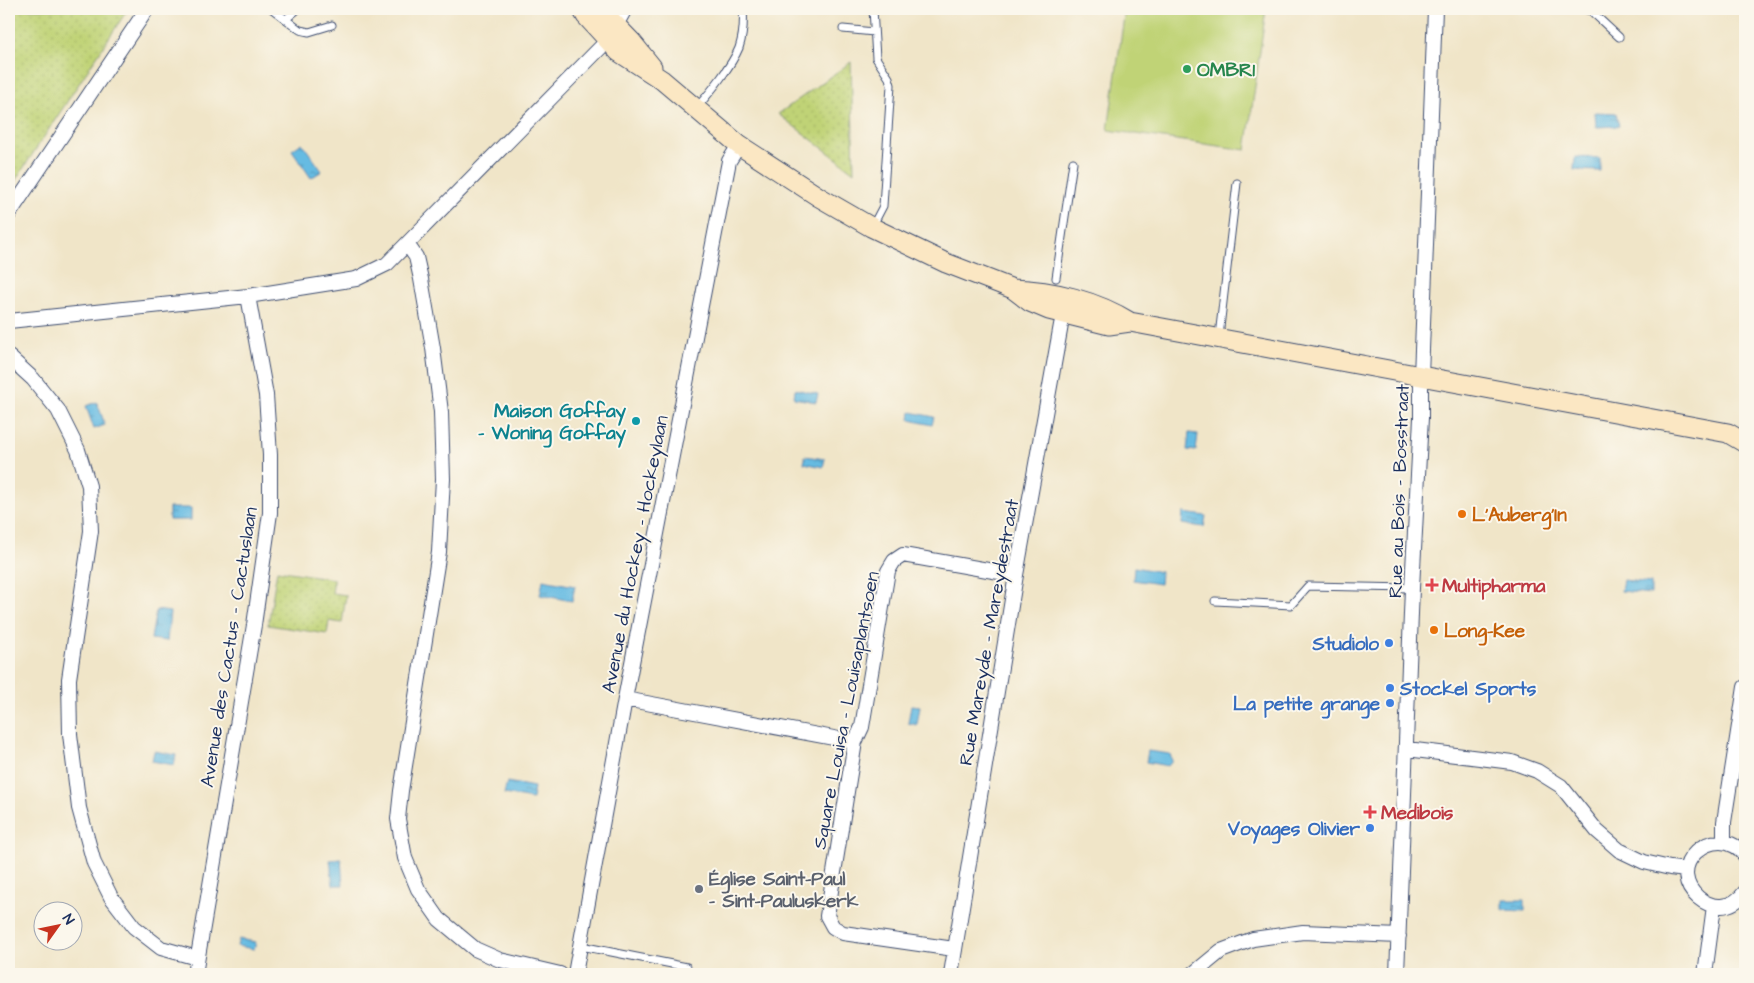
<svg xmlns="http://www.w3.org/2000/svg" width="1754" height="983" viewBox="0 0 1754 983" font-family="'Architects Daughter',sans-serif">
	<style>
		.green { fill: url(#green-dots); stroke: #6e816a }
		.pitch { fill: #c0d376; stroke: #6e816a }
		.water { fill: url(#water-ripples); stroke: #4075a0 }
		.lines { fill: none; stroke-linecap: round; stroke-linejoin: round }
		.lane-casing { stroke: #3b4a6e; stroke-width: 9 }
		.street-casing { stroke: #3b4a6e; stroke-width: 16 }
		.secondary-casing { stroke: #3b4a6e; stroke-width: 21 }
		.lane { stroke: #fff; stroke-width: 7 }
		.street { stroke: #fff; stroke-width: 14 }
		.secondary { stroke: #fbe7c3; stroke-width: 19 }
		.leisure-dot { fill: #2e9e5b; stroke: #fbf7ec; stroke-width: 2 }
		.culture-dot { fill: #0f9aa8; stroke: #fbf7ec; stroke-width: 2 }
		.food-dot { fill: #e8710a; stroke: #fbf7ec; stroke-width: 2 }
		.health-dot { fill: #e0444e; stroke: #fbf7ec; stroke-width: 2 }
		.shop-dot { fill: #3f7fe0; stroke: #fbf7ec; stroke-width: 2 }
		.worship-dot { fill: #6b7280; stroke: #fbf7ec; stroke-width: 2 }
		.labels { text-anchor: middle; stroke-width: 4; stroke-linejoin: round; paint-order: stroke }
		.leisure-label { font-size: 19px; font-weight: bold; fill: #27864d; stroke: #fbf7ec; text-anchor: start }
		.culture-label { font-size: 19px; font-weight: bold; fill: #0d838f; stroke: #fbf7ec; text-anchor: end }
		.street-label { font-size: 19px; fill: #1b2f5e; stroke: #fbf7ec }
		.food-label { font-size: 19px; font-weight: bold; fill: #c56008; stroke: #fbf7ec; text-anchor: start }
		.health-label { font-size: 19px; font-weight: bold; fill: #be3a42; stroke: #fbf7ec; text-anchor: start }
		.shop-label { font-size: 19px; font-weight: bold; fill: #366cbe; stroke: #fbf7ec; text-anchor: end }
		.worship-label { font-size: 19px; font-weight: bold; fill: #5b616d; stroke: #fbf7ec; text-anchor: start }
	</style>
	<defs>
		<pattern id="green-dots" width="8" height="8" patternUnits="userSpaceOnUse" patternTransform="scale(1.25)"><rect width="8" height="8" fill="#c0d376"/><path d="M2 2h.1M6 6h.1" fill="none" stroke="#a4b568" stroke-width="1.8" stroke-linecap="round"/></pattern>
		<pattern id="water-ripples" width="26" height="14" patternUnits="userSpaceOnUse" patternTransform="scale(1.25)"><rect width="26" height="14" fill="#66bbe2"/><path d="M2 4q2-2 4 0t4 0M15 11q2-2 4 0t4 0" fill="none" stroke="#5398ba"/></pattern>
	</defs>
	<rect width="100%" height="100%" fill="#fbf7ec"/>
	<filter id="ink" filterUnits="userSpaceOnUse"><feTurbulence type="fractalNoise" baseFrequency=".02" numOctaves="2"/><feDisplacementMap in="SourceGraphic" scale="10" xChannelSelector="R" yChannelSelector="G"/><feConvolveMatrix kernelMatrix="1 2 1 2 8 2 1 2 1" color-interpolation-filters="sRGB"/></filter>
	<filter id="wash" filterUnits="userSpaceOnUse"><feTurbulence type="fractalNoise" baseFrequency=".0096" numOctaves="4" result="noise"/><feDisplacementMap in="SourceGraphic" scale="20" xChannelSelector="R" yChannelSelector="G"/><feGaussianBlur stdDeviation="1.12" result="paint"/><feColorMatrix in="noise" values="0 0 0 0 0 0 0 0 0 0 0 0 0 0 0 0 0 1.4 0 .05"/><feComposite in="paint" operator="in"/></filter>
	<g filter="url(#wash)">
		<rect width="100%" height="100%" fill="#f0e5c8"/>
		<path class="green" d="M9,9H128L9,190Z
			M851,62L854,172L778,114Z
			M277,570L334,579L332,593L346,595L342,623L329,621L327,634L268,625Z"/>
		<path class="pitch" d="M1125,9H1266L1246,150L1108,130Z"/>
		<path class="water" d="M1595,112L1616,113L1619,126L1596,127Z
			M302,143L322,171L311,178L292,150Z
			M1575,157L1600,158V171L1574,170Z
			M795,389L818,394L816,402L794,398Z
			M97,402L105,425L94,429L86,406Z
			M911,412L934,417L932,425L910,420Z
			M1189,433L1198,434L1196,451L1187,450Z
			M805,456L825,459L823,467L804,463Z
			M169,508H191V520H169Z
			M1183,513L1206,516L1204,527L1182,524Z
			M1134,567L1161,572L1160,584L1133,580Z
			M543,580L575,586L572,601L540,595Z
			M1623,580L1651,583V594L1621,591Z
			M156,610L170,612L167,641L151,639Z
			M911,705L920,706L917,725L908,723Z
			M154,751L176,755L174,765L152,761Z
			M1148,751L1170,754L1172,761L1168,766L1146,762Z
			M507,782L534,787L532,799L504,794Z
			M341,859L343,885H333L330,860Z
			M1503,900H1525V911L1503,910Z
			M239,939L256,942L254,949L237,946Z"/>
	</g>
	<g filter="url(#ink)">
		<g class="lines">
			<g class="lane-casing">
				<path id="lane" d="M272,9L300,30L309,32L332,25
					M1583,9L1591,11L1619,37
					M286,19L298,9
					M843,29L874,32
					M697,107C710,93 732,65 739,48C743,36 744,21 743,9
					M9,193L20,196
					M872,227L883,206L891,85L889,78L876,58L873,9
					M1056,278L1073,162
					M1219,336L1237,183
					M1215,601L1291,605L1308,586L1412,588
					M581,946L687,967"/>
			</g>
			<g class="street-casing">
				<path id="street" d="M9,214L147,9
					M407,244L416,257L421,279L433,348L441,412L443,479L439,552L401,791L398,819L405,858L418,889L439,919L475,949L500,960L560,974
					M9,321L248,296L356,279L387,264L608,40L625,9
					M9,357L33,379L58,410L78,450L89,486L91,531L69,679L70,734L79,808L94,863L111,897L134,927L161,948L197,958
					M625,699L855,742
					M1407,749L1512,762L1537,771L1561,786L1597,831L1619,850L1644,862L1670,868L1686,870
					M1724,842V822L1745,687
					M1745,856C1741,848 1730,842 1720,842C1710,842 1703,845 1696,852C1664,882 1717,930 1745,892
					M954,949L843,933L833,927L827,916L855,742L862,727L888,571L894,561L903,555L1016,575
					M195,974L254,625L270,513V455L266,395L248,296
					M575,974L625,699L729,161L739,145
					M951,974L1016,575L1061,325L1066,305
					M1193,974L1221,951L1253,939L1303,932L1399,936
					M1397,974L1412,588L1421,418V376L1435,9
					M1705,974L1714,906"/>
			</g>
			<g class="secondary-casing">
				<path id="secondary" d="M582,9L586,16L619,52L662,80L739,145L819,197L871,227L946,263L1013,289L1030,302L1049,310L1109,325L1130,322L1728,433L1745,443
					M600,9L631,41L652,67
					M1013,289C1053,290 1096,301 1130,322"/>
			</g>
			<use href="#lane" class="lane"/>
			<use href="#street" class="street"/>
			<use href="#secondary" class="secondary"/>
		</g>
	</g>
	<circle class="leisure-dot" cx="1187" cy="69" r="5"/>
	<circle class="culture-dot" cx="636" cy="421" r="5"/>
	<g class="food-dot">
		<circle cx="1462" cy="514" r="5"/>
		<circle cx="1434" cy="630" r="5"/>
	</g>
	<g class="health-dot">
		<path d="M1429.5 577.5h5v5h5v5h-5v5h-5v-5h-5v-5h5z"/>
		<path d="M1367.5 804.5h5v5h5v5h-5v5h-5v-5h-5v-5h5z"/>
	</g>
	<g class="shop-dot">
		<circle cx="1389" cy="643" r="5"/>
		<circle cx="1390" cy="688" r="5"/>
		<circle cx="1390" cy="703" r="5"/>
		<circle cx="1370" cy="828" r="5"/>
	</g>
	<circle class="worship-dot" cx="699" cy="889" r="5"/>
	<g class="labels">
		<g class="leisure-label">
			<text x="1197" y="76">OMBR1</text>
		</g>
		<g class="culture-label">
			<text x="626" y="417">Maison Goffay<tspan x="626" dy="22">- Woning Goffay</tspan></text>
		</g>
		<g class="street-label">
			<text transform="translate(1398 491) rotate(-88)" y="7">Rue au Bois - Bosstraat</text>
			<text transform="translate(634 554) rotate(-79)" y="7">Avenue du Hockey - Hockeylaan</text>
			<text transform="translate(988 632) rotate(-80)" y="7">Rue Mareyde - Mareydestraat</text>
			<text transform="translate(228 647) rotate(-81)" y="7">Avenue des Cactus - Cactuslaan</text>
			<text transform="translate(845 710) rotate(-79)" y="7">Square Louisa - Louisaplantsoen</text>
		</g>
		<g class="food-label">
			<text x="1472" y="521">L'Auberg'In</text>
			<text x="1444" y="637">Long-Kee</text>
		</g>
		<g class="health-label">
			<text x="1442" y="592">Multipharma</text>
			<text x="1381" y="819">Medibois</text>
		</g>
		<g class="shop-label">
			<text x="1379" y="650">Studiolo</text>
			<text x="1400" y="695" text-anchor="start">Stockel Sports</text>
			<text x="1380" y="710">La petite grange</text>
			<text x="1360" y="835">Voyages Olivier</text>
		</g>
		<g class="worship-label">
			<text x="709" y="885">Église Saint-Paul<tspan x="709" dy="22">- Sint-Pauluskerk</tspan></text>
		</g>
	</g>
	<rect width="1754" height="983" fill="none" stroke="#fbf7ec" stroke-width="30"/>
	<g transform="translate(58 926) rotate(57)"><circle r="24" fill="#fbf7ec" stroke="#a1a7b3"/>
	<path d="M0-4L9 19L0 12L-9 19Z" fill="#c8321e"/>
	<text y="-8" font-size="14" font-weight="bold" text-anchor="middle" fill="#1b2f5e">N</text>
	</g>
</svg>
